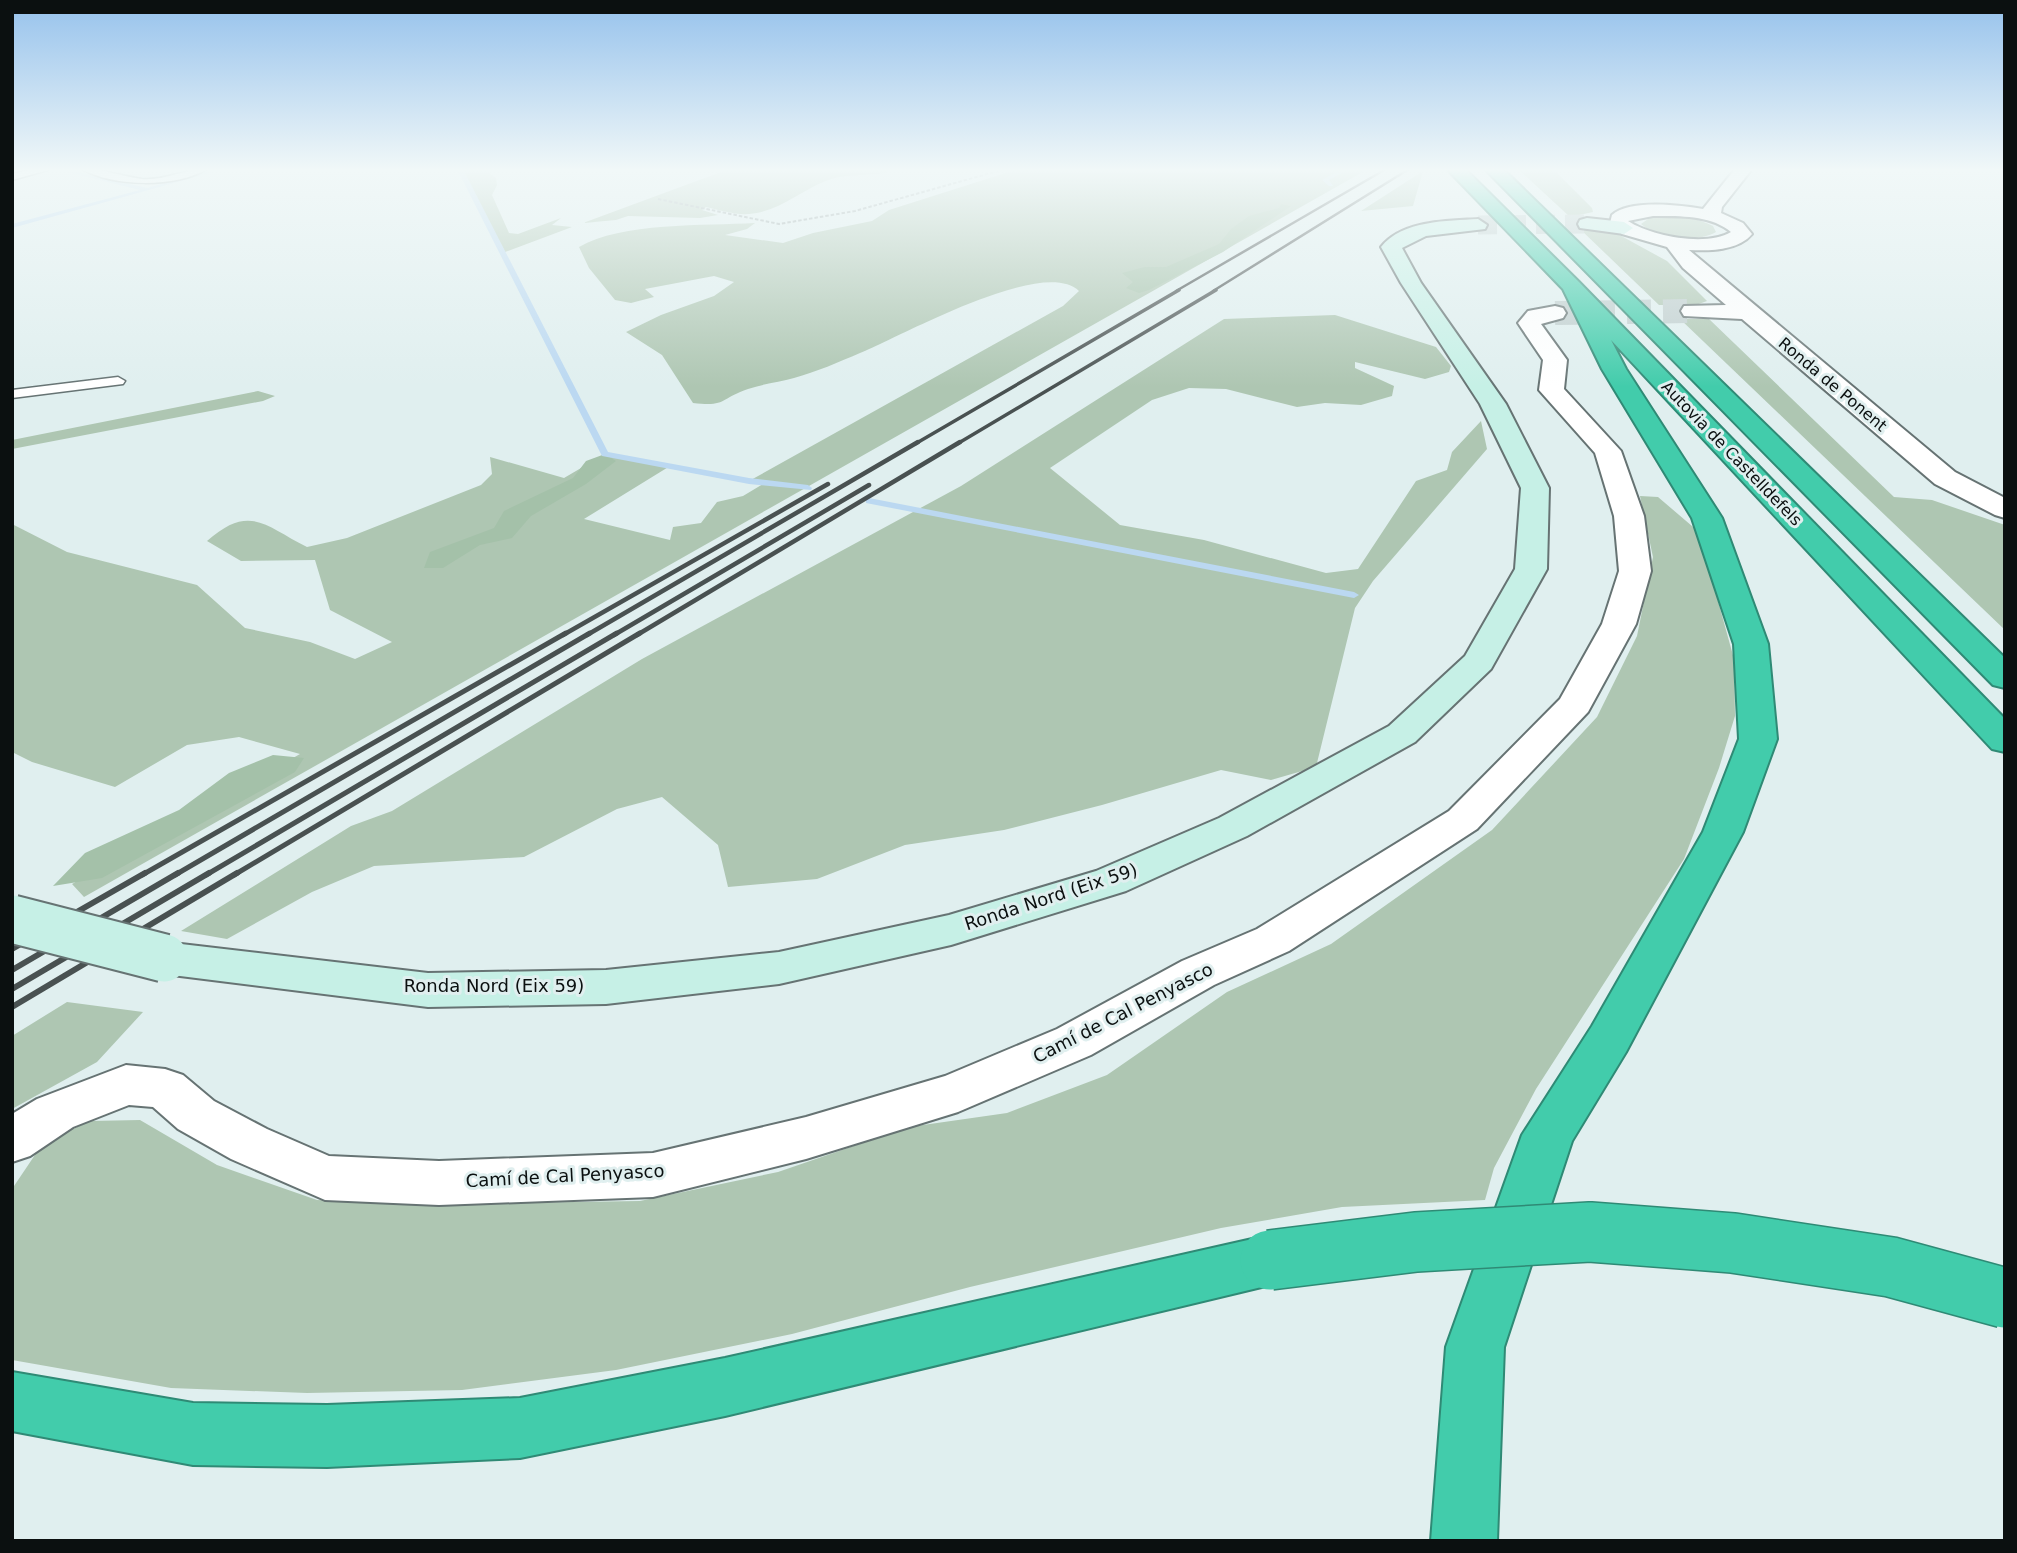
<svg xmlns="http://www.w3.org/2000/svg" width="2017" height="1553" viewBox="0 0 2017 1553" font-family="'DejaVu Sans',sans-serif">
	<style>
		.green { fill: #aec6b2 }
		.forest { fill: #a4c1a9 }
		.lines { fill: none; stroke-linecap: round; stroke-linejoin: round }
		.stream { fill: #bbd8f1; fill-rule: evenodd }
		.minor-tunnel { stroke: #c0cece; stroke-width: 24; stroke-dasharray: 24 12; stroke-linecap: butt }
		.secondary-tunnel { stroke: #c0cece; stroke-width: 19; stroke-dasharray: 19 10; stroke-linecap: butt }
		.service-casing { stroke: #667373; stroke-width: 3 }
		.minor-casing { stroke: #667373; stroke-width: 4 }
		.secondary-casing { stroke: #667373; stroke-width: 4 }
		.motorway-casing { stroke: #2f8a75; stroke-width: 4 }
		.path { stroke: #929e9e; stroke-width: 2; stroke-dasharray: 3.5 2; stroke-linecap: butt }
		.service { fill: #fff; fill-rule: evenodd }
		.minor { fill: #fff; fill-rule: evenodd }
		.secondary { fill: #c6f0e6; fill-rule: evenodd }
		.motorway { fill: #42ccab; fill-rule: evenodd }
		.rail-far4 { stroke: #495151; stroke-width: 2.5 }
		.rail-far3 { stroke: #495151; stroke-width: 3.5 }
		.rail-far2 { stroke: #495151; stroke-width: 4.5 }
		.rail-far1 { stroke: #495151; stroke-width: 5 }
		.rail { stroke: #495151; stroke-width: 6 }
		.secondary-bridge-casing { stroke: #667373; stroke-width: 51; stroke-linecap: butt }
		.motorway-bridge-casing { stroke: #2f8a75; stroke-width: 62; stroke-linecap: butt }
		.secondary-bridge { stroke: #c6f0e6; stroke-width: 47 }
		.motorway-bridge { stroke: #42ccab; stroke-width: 59 }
		.labels { text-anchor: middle; stroke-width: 6; stroke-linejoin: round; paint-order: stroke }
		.far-street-label { font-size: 16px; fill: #0b1010; stroke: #e0efef }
		.street-label { font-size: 18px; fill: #0b1010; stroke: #e0efef }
	</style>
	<rect width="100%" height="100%" fill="#e0efef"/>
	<path class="green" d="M460,169H484L496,178L497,185L492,195L509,233L518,234L561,218L552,225L572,227L505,252Z
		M729,169H898C876,178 851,172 828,180C801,190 779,212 749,214C735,215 719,210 706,207L702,210L718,215L700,218L628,216L616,220L583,223Z
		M1018,169H1368L84,897L72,884L300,754L239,737L187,745L115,787L32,762L12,752V524L67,552L197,585L245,628L310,642L355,659L392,642L330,610L315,560L241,561L207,541C250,503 265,526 307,547L347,538L481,485L492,474L490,457L564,478L605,454L670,466L584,519L670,540L673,527L701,523L717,502L743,496L763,484L749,481L1063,306L1079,291C1043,256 900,337 860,353C839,362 816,372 794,378C779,382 763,384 748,389C719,399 727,407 693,403L662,355L626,332L661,315L714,296L734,282L714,276L645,289L654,297L631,303L615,300L589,268L579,247C621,222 705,226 755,223L747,229L725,235L783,243L813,233L872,221L889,210Z
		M1518,169H1553L1592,208L1593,212L1570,217Z
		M1423,171L1413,206L1361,211Z
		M1651,217C1672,215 1694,216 1713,226L1716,232C1698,243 1657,239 1641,224Z
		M1580,229L1614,232L1667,261L1707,301L1696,305H1659Z
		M1335,315L1436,347L1451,366L1449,372L1425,379L1355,362V368L1394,386L1392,396L1361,405L1325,403L1297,407L1226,389L1189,388L1152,400L1050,468L1120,525L1204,540L1326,573L1358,569L1416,481L1447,470L1452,452L1481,421L1487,449L1373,581L1355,608L1316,767L1271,780L1221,770L1102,805L1004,830L905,845L817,879L728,887L718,845L662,797L617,809L524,857L374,866L312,892L227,939L181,931L351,826L392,811L642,659L961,486L1224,319Z
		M1680,319H1709L1894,497L1932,500L2005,525V630Z
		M258,391L275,396L263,401L12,449V440Z
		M1640,496L1658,497L1699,532L1734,659L1735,716L1719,768L1684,859L1536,1089L1494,1168L1485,1200L1342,1207L1221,1228L970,1287L792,1334L616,1370L462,1390L307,1393L171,1388L12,1360V1189L43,1143L90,1121L140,1120L217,1165L317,1200L433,1204L640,1201L778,1172L909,1127L1007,1113L1107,1075L1227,992L1331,944L1492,830L1597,717L1637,636L1653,557Z
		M67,1002L143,1012L97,1062L12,1109V1036Z"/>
	<path class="forest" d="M1281,204L1291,206L1223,252L1149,290L1139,293L1126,288L1133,282L1122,273L1145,267H1166L1219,244L1231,229L1249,216L1279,208Z
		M605,454L616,461L586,484L531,516L512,538L480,545L443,568H424L430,552L494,528L504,511L573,478L586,461Z
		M273,755L304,758L295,772L102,878L53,886L85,853L179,810L229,773Z"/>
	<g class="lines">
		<path class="stream" d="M55,169H65L147,188L215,169H224L12,228V224L140,190Z
			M457,169H463L608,452L749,478L808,485L812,488L811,490L749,484L602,456Z
			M1342,169H1349L1329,180L1333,186H1329L1322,180Z
			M869,498L1354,592L1359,595L1354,598L866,503V499Z"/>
		<path class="minor-tunnel" d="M1555,313L1692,311"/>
		<path class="secondary-tunnel" d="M1478,225L1587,224"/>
		<g class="service-casing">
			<path id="service" d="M33,169L48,170L12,180V174Z
				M82,169C103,169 121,176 142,179C163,181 185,169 207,169C176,188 113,187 82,169Z
				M118,377L125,381L123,384L12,398V390Z"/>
		</g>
		<g class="minor-casing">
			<path id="minor" d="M1735,169H1752L1722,207L1721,213L1743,223L1752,234C1738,251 1709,251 1689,250L1955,472L2005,498V518L1995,515L1935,484L1742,319L1684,316L1681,311L1684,306L1726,305L1683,268L1667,247L1622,234L1610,223L1612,215C1629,199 1681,205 1703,209ZM1653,216C1679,216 1711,215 1731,232C1706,247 1651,236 1628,221Z
				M1555,306L1563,308L1566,313L1563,318L1541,324L1567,360L1564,389L1621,451L1644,516L1651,571L1636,624L1588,712L1477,829L1289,951L1214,985L1091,1055L958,1112L806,1159L653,1197L439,1205L325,1200L231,1159L178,1129L153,1107L129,1105L73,1127L30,1156L12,1162V1114L37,1099L126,1065L165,1069L183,1075L214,1101L267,1129L329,1156L439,1161L653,1153L806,1117L945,1076L1057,1029L1182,961L1257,929L1449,811L1560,699L1602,624L1619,571L1614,516L1595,453L1539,390L1543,360L1518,323L1528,311Z"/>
		</g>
		<g class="secondary-casing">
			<path id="secondary" d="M1587,218L1624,222L1633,228L1624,234L1580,228L1578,224L1580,220Z
				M1478,219L1487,225L1485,229L1426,236L1402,248L1421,283L1506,404L1549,488L1547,569L1491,669L1415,742L1247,836L1126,891L951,945L779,984L606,1004L428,1007L164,974L148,969L142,958L148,947L164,942L428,973L606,970L779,952L949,915L1096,871L1219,818L1389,726L1465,656L1515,569L1521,488L1480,404L1401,283L1381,247C1402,220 1448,221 1478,219Z"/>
		</g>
		<g class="motorway-casing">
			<path id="motorway" d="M1447,169H1465L1579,282L2005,719V752L1992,749L1611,340L1626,369L1722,518L1768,644L1777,739L1743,832L1626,1052L1572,1141L1504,1347L1497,1541H1431L1446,1347L1522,1135L1592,1026L1703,832L1739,739L1734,644L1692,518L1602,369L1563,289Z
				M1485,169H1503L2005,658V688L1993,685Z
				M1270,1235L1290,1242L1298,1260L1290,1278L1270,1285L725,1416L520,1458L327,1467L193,1465L12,1431V1372L193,1403L327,1405L520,1398L725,1358Z"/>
		</g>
		<path class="path" d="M658,199L779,224L855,211L1005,169"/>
		<use href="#service" class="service"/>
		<use href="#minor" class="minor"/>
		<use href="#secondary" class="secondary"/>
		<use href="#motorway" class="motorway"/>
		<path class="rail-far4" d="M1176,291L1386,169
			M1213,291L1409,169"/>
		<path class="rail-far3" d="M915,444L1179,290
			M957,444L1216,290"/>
		<path class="rail-far2" d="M563,635L828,484
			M587,635L918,442
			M614,635L869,485
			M637,635L960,442"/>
		<path class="rail-far1" d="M142,875L566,633
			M175,875L590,633
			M206,875L617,633
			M234,875L640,633"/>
		<path class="rail" d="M12,949L145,873
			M12,970L178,873
			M12,989L209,873
			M12,1007L237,873"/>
		<g class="secondary-bridge-casing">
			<path id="secondary-bridge" d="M12,919L164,958"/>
		</g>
		<g class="motorway-bridge-casing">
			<path id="motorway-bridge" d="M1270,1260L1416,1242L1590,1232L1733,1243L1891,1267L2005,1298"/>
		</g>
		<use href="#secondary-bridge" class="secondary-bridge"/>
		<use href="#motorway-bridge" class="motorway-bridge"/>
	</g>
	<linearGradient id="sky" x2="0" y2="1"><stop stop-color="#96c2ec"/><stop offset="0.44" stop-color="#f1f8f8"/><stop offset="1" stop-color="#f1f8f8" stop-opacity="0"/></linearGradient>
	<rect width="2017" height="387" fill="url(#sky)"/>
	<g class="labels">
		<g class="far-street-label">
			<text transform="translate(1833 384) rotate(40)" y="6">Ronda de Ponent</text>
			<text transform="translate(1732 453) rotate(46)" y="6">Autovia de Castelldefels</text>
		</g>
		<g class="street-label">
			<text transform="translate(1051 897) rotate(-18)" y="6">Ronda Nord (Eix 59)</text>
			<text x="494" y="992">Ronda Nord (Eix 59)</text>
			<text transform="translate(1123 1013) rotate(-27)" y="6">Camí de Cal Penyasco</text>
			<text transform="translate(565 1176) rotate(-3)" y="6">Camí de Cal Penyasco</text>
		</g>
	</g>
	<rect width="2017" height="1553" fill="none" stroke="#0b1010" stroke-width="28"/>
</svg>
